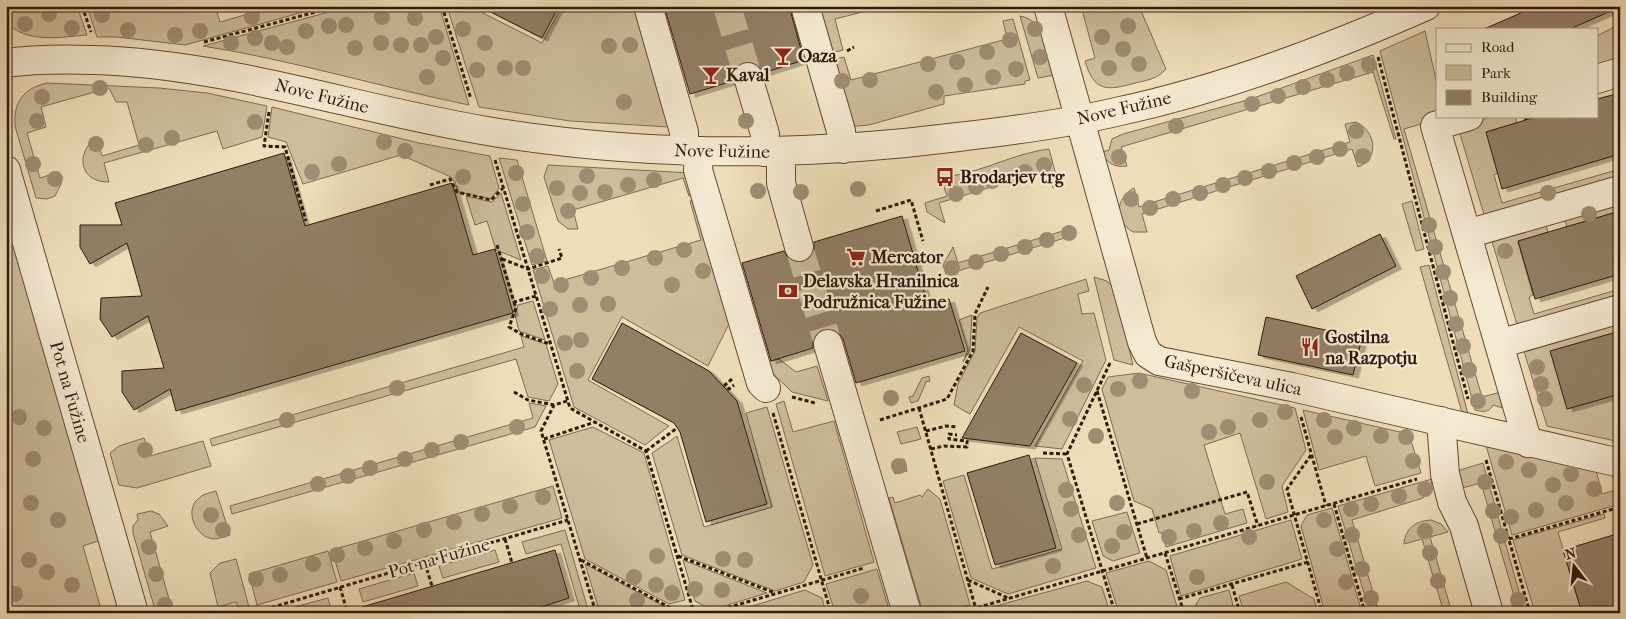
<svg xmlns="http://www.w3.org/2000/svg" width="1626" height="619" viewBox="0 0 1626 619" font-family="'IM FELL French Canon',serif">
	<style>
		.green { fill: #cebc9b; stroke: #806a54 }
		.building { fill: #937e66; stroke: #31180e; filter: url(#shadow) }
		.lines { fill: none; stroke-linecap: round; stroke-linejoin: round }
		.minor-tunnel { stroke: #c8b696; stroke-width: 28; stroke-dasharray: 28 14; stroke-linecap: butt }
		.minor-casing { stroke: #604938; stroke-width: 30 }
		.path { stroke: #31180e; stroke-width: 3; stroke-dasharray: 4 2.5; stroke-linecap: butt }
		.minor { stroke: #f4e9d1; stroke-width: 28 }
		.tree { fill: #a08c72 }
		.labels { text-anchor: middle; stroke-width: 4.5; stroke-linejoin: round; paint-order: stroke }
		.poi-label { font-size: 18px; font-weight: bold; fill: #31180e; stroke: #f4e9d1; text-anchor: start }
		.street-label { font-size: 18px; fill: #31180e; stroke: #f4e9d1 }
	</style>
	<defs>
		<filter id="shadow"><feDropShadow dx="5.5" dy="3" stdDeviation="0" flood-color="#0004"/></filter>
	</defs>
	<rect width="100%" height="100%" fill="#eeddb8"/>
	<filter id="stains"><feTurbulence type="fractalNoise" baseFrequency=".004" numOctaves="4"/><feColorMatrix values="0 0 0 0 .2 0 0 0 0 .09 0 0 0 0 .02 0 0 0 .5 -.17"/></filter>
	<radialGradient id="worn" r=".72"><stop offset=".6" stop-color="#630" stop-opacity="0"/><stop offset="1" stop-color="#630" stop-opacity=".3"/></radialGradient>
	<path class="green" d="M6,6H77L87,35C61,37 26,44 6,22Z
		M87,6H215L220,22L276,6H325L185,45L117,37H97Z
		M351,6H436L440,9L469,105C380,87 292,60 203,46Z
		M481,6L479,11L542,43L562,6H642L669,127L570,121L479,107L447,7Z
		M811,6H886L835,19L843,50L825,55Z
		M1081,6H1139L1166,69C1157,79 1148,80 1135,83C1107,91 1094,92 1085,61L1095,58Z
		M1020,16C1046,20 1048,54 1054,75L1038,78Z
		M1013,19L1030,80L1025,81V84L944,96V104L869,125L846,127L827,61L844,57L851,80L1007,39L1003,21Z
		M1620,24V64L1597,71V36Z
		M1425,31L1437,84V116H1448L1404,129L1482,397L1501,392L1502,408L1493,405C1489,413 1483,412 1475,410L1380,51Z
		M1373,55L1396,139H1394L1373,72L1121,147L1127,166C1115,168 1106,163 1102,152L1109,150L1112,139L1123,134L1251,99Z
		M47,83L159,88L207,93L267,106L262,137L223,149L217,131L104,163L109,182C80,183 74,153 97,137L102,156L139,145L127,102H116L109,88L41,107L46,127L27,133L40,178L59,172L61,184L55,196L47,199L36,198L15,126C13,102 24,88 47,83Z
		M272,107L419,143L490,156L499,188L491,199L458,192L455,182L451,177L401,155L303,184L286,142L268,137Z
		M1494,116H1515L1517,123L1486,132L1498,173L1494,175L1502,203L1620,169V179L1485,218L1458,127Z
		M1356,122C1376,131 1380,159 1358,167L1352,149L1142,214L1147,232H1133C1114,221 1115,198 1134,188L1139,207L1157,201L1350,142L1345,124Z
		M1049,149L1059,186L1053,188L1047,170L939,203L945,223L927,212L925,203L947,196L942,182L951,180V176C985,171 1015,153 1049,149Z
		M499,158L517,160L547,261L532,265Z
		M548,165L691,173L698,194L689,196L683,178L573,210L578,229H568L558,221L544,177Z
		M501,193L521,260L496,250L487,221L475,225L466,196L492,202Z
		M700,199L734,314L708,366L622,317L588,380L669,426L645,445L574,407L533,270L548,266L554,283L701,240L690,201Z
		M1412,201L1424,249L1416,251L1402,204Z
		M1613,202L1616,212L1567,227L1564,217Z
		M6,219L101,540L83,546L102,613H6Z
		M1545,222L1548,232L1518,242L1533,295L1529,297L1534,314L1620,289V298L1518,328L1491,238Z
		M1066,230L1068,237L948,274H946L943,265L953,247L958,263Z
		M1429,265L1469,418L1463,416L1420,267Z
		M1094,277L1107,281L1115,290L1133,365L1114,360Z
		M1086,279L1089,291L1078,294L1082,314L1094,313L1106,360L1062,449L1035,446L1083,361L1019,327L970,414L954,405L958,384L975,351L977,318L980,313Z
		M533,301L545,340L519,331L515,315L518,305Z
		M972,315L970,350L963,362L968,350L959,320Z
		M1620,321V442L1547,426L1523,348Z
		M521,336L546,344L558,384L549,401L528,397L516,359L212,446L210,439L524,347Z
		M779,359L796,372L817,366L828,401L792,392L762,363Z
		M1139,373L1295,408L1306,450L1282,486L1288,512L1266,519L1240,433L1204,445L1225,514L1243,509L1247,523L1166,547L1162,533H1159L1152,509L1134,501L1102,389L1108,377Z
		M929,376L930,381L926,382L918,401L911,403L909,397L913,396L922,378Z
		M784,401L793,432L834,421L874,562L825,576L776,404Z
		M529,403L546,406L535,427L232,514L230,506L533,418Z
		M767,407L813,565L804,582L775,591L682,555L652,453L677,436L704,527L772,507L746,413Z
		M1303,410L1409,434L1421,473L1375,486L1366,456L1319,470Z
		M593,427L644,453L685,600L669,604L585,559L549,440Z
		M917,427L921,439L901,444L897,432Z
		M144,438L150,456L203,441L211,466L137,488L119,485L110,453L119,446Z
		M1485,442L1595,466L1602,494L1620,489V504L1512,535Z
		M1035,458L1062,459L1096,568L1008,594L971,578L943,481L964,475L992,569L1062,549Z
		M904,459L907,471L895,474L892,462Z
		M1483,463L1525,613H1519L1481,483L1462,488L1457,471Z
		M1432,479L1430,490L1423,498L1352,520L1379,613H1370L1338,506Z
		M553,486L562,518L341,581L332,550Z
		M928,489L940,499L970,605L944,613H923L889,498L893,497L895,503L920,495L922,497Z
		M216,491L230,535C225,536 219,539 214,539C196,538 184,511 198,499C202,494 210,493 216,491Z
		M1332,508L1362,613H1325L1301,526L1307,515Z
		M151,511L159,514L168,526L150,532L173,613H156L133,533V526L138,520L137,514Z
		M1127,512L1140,553L1113,561L1103,556L1092,521Z
		M1604,514L1605,518L1558,532L1582,613H1535L1513,540Z
		M1291,520L1302,559L1181,596L1170,556Z
		M1431,520L1441,524L1448,532L1430,537L1452,613H1444L1422,539L1404,544C1405,528 1416,521 1431,520Z
		M565,530L589,613H581L561,544L526,554L522,542Z
		M495,550L499,562L443,578L439,566Z
		M328,551L337,582L257,605L249,574Z
		M236,559L249,607L239,610L236,602L218,607L210,573L220,563Z
		M683,560L767,593L711,610L695,601Z
		M1149,561L1166,570L1179,613H1119L1106,573Z
		M585,564L669,609L670,613H600Z
		M877,569L890,613H835L826,584Z
		M414,573L418,586L363,602L359,589Z
		M1087,581L1102,587L1110,613H982L981,610Z
		M1286,582L1314,599L1318,613H1244L1239,596Z
		M805,590L822,598L826,613H729Z
		M1229,590L1235,613H1191L1200,598Z
		M328,598L331,610L321,613H284L283,610Z"/>
	<path class="building" d="M479,6H559L542,38Z
		M664,6H789L804,60L763,73L758,65L751,62H744L736,67L733,74V81L690,94Z
		M1537,6H1620V7L1570,29H1484Z
		M1620,93V154L1502,189L1486,132L1539,116H1597V99Z
		M284,153L305,226L452,183L473,255L495,249L513,313L176,411L170,389L134,410L122,392V371L164,368L148,316L112,337L100,319L101,298L142,296L127,243L90,264L80,247V225H122L115,203Z
		M1620,211V274L1535,299L1518,241Z
		M902,216L928,305L949,299L965,351L856,383L843,339L838,332L832,329H824L816,334L813,341V348L771,361L742,263L784,251L788,258L795,262H804L810,258L814,251V242Z
		M1380,234L1396,266L1312,309L1296,276Z
		M1266,317L1362,338L1353,375L1258,355Z
		M622,323L709,371L737,401L767,504L706,522L680,432L674,423L592,379Z
		M1620,331V394L1567,409L1550,351Z
		M1021,333L1077,363L1030,446L962,438Z
		M1029,455L1056,548L995,565L967,473Z
		M1620,533V605L1592,613H1582L1563,550Z
		M555,550L569,598L535,609L537,613H363L362,607Z"/>
	<g class="lines">
		<path class="minor-tunnel" d="M727,6L748,77
			M799,247L828,344"/>
		<g class="minor-casing">
			<path id="minor" d="M648,6L684,132V151
				M805,6L841,131L843,149
				M1048,6L1142,342L1148,354L1159,361L1292,387L1620,463
				M6,63C35,59 64,59 93,60C228,64 355,109 487,131C643,157 801,157 958,137C1011,131 1064,124 1116,112C1223,89 1326,50 1426,6
				M748,77L765,134L764,152
				M1597,79L1620,72
				M1469,116L1435,126L1528,443
				M781,151V183L799,247
				M699,152L698,170L761,383L766,388
				M6,170L134,613
				M1467,234L1620,190
				M828,344L907,613
				M1499,344L1620,309
				M1441,421L1445,474L1452,502L1464,526L1489,613"/>
		</g>
		<path class="path" d="M82,6L91,32
			M442,6L471,99
			M204,42L338,6
			M847,51L854,47
			M1378,57L1468,399
			M269,112L264,146L285,147L306,221
			M1525,116L1526,120
			M495,160L570,408L646,451L694,613
			M430,185L450,179L457,192L491,200L503,188
			M876,211L911,200L923,241
			M497,245L514,302L536,296
			M502,259L528,269L562,258L559,249
			M514,302L516,308L509,327L521,334L550,344
			M1110,363L1067,454L1115,613
			M732,379L725,385L729,389L734,385
			M1097,391L1147,558
			M514,392L528,400L554,405
			M792,397L815,403
			M567,401L554,405L541,431L596,613
			M919,408L977,613
			M773,413L831,613
			M1301,417L1326,506
			M880,420L947,399L973,351L975,314L988,287
			M926,431L946,426L957,427
			M544,439L595,422
			M931,449L944,446L967,447V441L949,439V434L957,435
			M646,451L677,428
			M1043,453L1067,454
			M1311,455L1287,489L1322,613
			M1486,460L1530,613
			M1334,504L1365,613
			M1137,524L1247,492L1258,526
			M505,539L512,563
			M1509,539L1620,507
			M1165,553L1184,613
			M678,556L775,593
			M581,560L680,613
			M425,563L432,586
			M968,580L1008,598
			M1232,585L1240,613
			M340,587L347,611
			M1179,599L1308,562
			M253,613L568,520
			M709,613L864,568
			M959,613L1417,479"/>
		<use href="#minor" class="minor"/>
	</g>
	<g class="tree">
		<circle cx="49" cy="14" r="8"/>
		<circle cx="102" cy="15" r="8"/>
		<circle cx="252" cy="17" r="8"/>
		<circle cx="382" cy="17" r="8"/>
		<circle cx="415" cy="18" r="8"/>
		<circle cx="25" cy="24" r="8"/>
		<circle cx="346" cy="25" r="8"/>
		<circle cx="329" cy="26" r="8"/>
		<circle cx="1128" cy="26" r="8"/>
		<circle cx="72" cy="28" r="8"/>
		<circle cx="463" cy="29" r="8"/>
		<circle cx="1035" cy="29" r="8"/>
		<circle cx="128" cy="30" r="8"/>
		<circle cx="200" cy="31" r="8"/>
		<circle cx="306" cy="31" r="8"/>
		<circle cx="175" cy="35" r="8"/>
		<circle cx="436" cy="37" r="8"/>
		<circle cx="1102" cy="37" r="8"/>
		<circle cx="255" cy="38" r="8"/>
		<circle cx="1010" cy="40" r="8"/>
		<circle cx="231" cy="43" r="8"/>
		<circle cx="272" cy="43" r="8"/>
		<circle cx="381" cy="43" r="8"/>
		<circle cx="485" cy="43" r="8"/>
		<circle cx="401" cy="45" r="8"/>
		<circle cx="421" cy="45" r="8"/>
		<circle cx="630" cy="45" r="8"/>
		<circle cx="609" cy="46" r="8"/>
		<circle cx="287" cy="47" r="8"/>
		<circle cx="355" cy="48" r="8"/>
		<circle cx="1123" cy="49" r="8"/>
		<circle cx="987" cy="52" r="8"/>
		<circle cx="1040" cy="57" r="8"/>
		<circle cx="443" cy="58" r="8"/>
		<circle cx="957" cy="62" r="8"/>
		<circle cx="928" cy="64" r="8"/>
		<circle cx="1139" cy="64" r="8"/>
		<circle cx="1369" cy="65" r="8"/>
		<circle cx="505" cy="68" r="8"/>
		<circle cx="523" cy="68" r="8"/>
		<circle cx="1109" cy="68" r="8"/>
		<circle cx="1016" cy="69" r="8"/>
		<circle cx="477" cy="70" r="8"/>
		<circle cx="1347" cy="73" r="8"/>
		<circle cx="427" cy="77" r="8"/>
		<circle cx="993" cy="77" r="8"/>
		<circle cx="870" cy="80" r="8"/>
		<circle cx="1327" cy="80" r="8"/>
		<circle cx="842" cy="81" r="8"/>
		<circle cx="965" cy="85" r="8"/>
		<circle cx="1303" cy="87" r="8"/>
		<circle cx="100" cy="88" r="8"/>
		<circle cx="936" cy="92" r="8"/>
		<circle cx="1278" cy="96" r="8"/>
		<circle cx="42" cy="97" r="8"/>
		<circle cx="624" cy="102" r="8"/>
		<circle cx="1252" cy="104" r="8"/>
		<circle cx="37" cy="121" r="8"/>
		<circle cx="746" cy="121" r="8"/>
		<circle cx="255" cy="122" r="8"/>
		<circle cx="1176" cy="126" r="8"/>
		<circle cx="1356" cy="131" r="8"/>
		<circle cx="172" cy="138" r="8"/>
		<circle cx="384" cy="142" r="8"/>
		<circle cx="96" cy="144" r="8"/>
		<circle cx="146" cy="145" r="8"/>
		<circle cx="1340" cy="149" r="8"/>
		<circle cx="405" cy="151" r="8"/>
		<circle cx="1363" cy="156" r="8"/>
		<circle cx="1119" cy="157" r="8"/>
		<circle cx="1317" cy="157" r="8"/>
		<circle cx="1294" cy="163" r="8"/>
		<circle cx="33" cy="164" r="8"/>
		<circle cx="339" cy="164" r="8"/>
		<circle cx="1044" cy="165" r="8"/>
		<circle cx="1269" cy="171" r="8"/>
		<circle cx="312" cy="172" r="8"/>
		<circle cx="1025" cy="172" r="8"/>
		<circle cx="516" cy="173" r="8"/>
		<circle cx="587" cy="176" r="8"/>
		<circle cx="463" cy="177" r="8"/>
		<circle cx="1245" cy="178" r="8"/>
		<circle cx="55" cy="179" r="8"/>
		<circle cx="654" cy="180" r="8"/>
		<circle cx="992" cy="181" r="8"/>
		<circle cx="628" cy="185" r="8"/>
		<circle cx="1223" cy="185" r="8"/>
		<circle cx="976" cy="187" r="8"/>
		<circle cx="557" cy="188" r="8"/>
		<circle cx="858" cy="189" r="8"/>
		<circle cx="758" cy="191" r="8"/>
		<circle cx="605" cy="192" r="8"/>
		<circle cx="801" cy="192" r="8"/>
		<circle cx="580" cy="193" r="8"/>
		<circle cx="1200" cy="193" r="8"/>
		<circle cx="1548" cy="193" r="8"/>
		<circle cx="956" cy="194" r="8"/>
		<circle cx="1131" cy="199" r="8"/>
		<circle cx="1173" cy="199" r="8"/>
		<circle cx="523" cy="204" r="8"/>
		<circle cx="1150" cy="208" r="8"/>
		<circle cx="568" cy="211" r="8"/>
		<circle cx="1589" cy="214" r="8"/>
		<circle cx="1429" cy="225" r="8"/>
		<circle cx="527" cy="232" r="8"/>
		<circle cx="1069" cy="233" r="8"/>
		<circle cx="1047" cy="240" r="8"/>
		<circle cx="1025" cy="247" r="8"/>
		<circle cx="1435" cy="247" r="8"/>
		<circle cx="684" cy="250" r="8"/>
		<circle cx="1505" cy="251" r="8"/>
		<circle cx="1001" cy="254" r="8"/>
		<circle cx="537" cy="256" r="8"/>
		<circle cx="655" cy="258" r="8"/>
		<circle cx="976" cy="262" r="8"/>
		<circle cx="622" cy="268" r="8"/>
		<circle cx="952" cy="268" r="8"/>
		<circle cx="703" cy="271" r="8"/>
		<circle cx="1443" cy="272" r="8"/>
		<circle cx="542" cy="276" r="8"/>
		<circle cx="591" cy="278" r="8"/>
		<circle cx="561" cy="285" r="8"/>
		<circle cx="672" cy="285" r="8"/>
		<circle cx="1450" cy="298" r="8"/>
		<circle cx="608" cy="304" r="8"/>
		<circle cx="580" cy="305" r="8"/>
		<circle cx="550" cy="309" r="8"/>
		<circle cx="1456" cy="324" r="8"/>
		<circle cx="581" cy="340" r="8"/>
		<circle cx="565" cy="343" r="8"/>
		<circle cx="1463" cy="346" r="8"/>
		<circle cx="1537" cy="367" r="8"/>
		<circle cx="1469" cy="370" r="8"/>
		<circle cx="577" cy="371" r="8"/>
		<circle cx="1140" cy="381" r="8"/>
		<circle cx="1541" cy="384" r="8"/>
		<circle cx="1084" cy="385" r="8"/>
		<circle cx="397" cy="388" r="8"/>
		<circle cx="1118" cy="389" r="8"/>
		<circle cx="1192" cy="391" r="8"/>
		<circle cx="891" cy="398" r="8"/>
		<circle cx="1545" cy="399" r="8"/>
		<circle cx="1478" cy="401" r="8"/>
		<circle cx="1285" cy="412" r="8"/>
		<circle cx="19" cy="417" r="8"/>
		<circle cx="1070" cy="419" r="8"/>
		<circle cx="287" cy="420" r="8"/>
		<circle cx="1260" cy="420" r="8"/>
		<circle cx="1324" cy="420" r="8"/>
		<circle cx="517" cy="427" r="8"/>
		<circle cx="1228" cy="427" r="8"/>
		<circle cx="44" cy="428" r="8"/>
		<circle cx="1354" cy="428" r="8"/>
		<circle cx="1209" cy="432" r="8"/>
		<circle cx="1096" cy="436" r="8"/>
		<circle cx="1381" cy="436" r="8"/>
		<circle cx="1335" cy="437" r="8"/>
		<circle cx="1406" cy="437" r="8"/>
		<circle cx="461" cy="442" r="8"/>
		<circle cx="145" cy="450" r="8"/>
		<circle cx="432" cy="450" r="8"/>
		<circle cx="33" cy="459" r="8"/>
		<circle cx="405" cy="459" r="8"/>
		<circle cx="1413" cy="461" r="8"/>
		<circle cx="1506" cy="462" r="8"/>
		<circle cx="899" cy="466" r="8"/>
		<circle cx="370" cy="468" r="8"/>
		<circle cx="1529" cy="470" r="8"/>
		<circle cx="1571" cy="474" r="8"/>
		<circle cx="348" cy="476" r="8"/>
		<circle cx="1267" cy="482" r="8"/>
		<circle cx="1485" cy="482" r="8"/>
		<circle cx="318" cy="484" r="8"/>
		<circle cx="1553" cy="485" r="8"/>
		<circle cx="1425" cy="489" r="8"/>
		<circle cx="1594" cy="489" r="8"/>
		<circle cx="1066" cy="490" r="8"/>
		<circle cx="1399" cy="496" r="8"/>
		<circle cx="543" cy="497" r="8"/>
		<circle cx="31" cy="503" r="8"/>
		<circle cx="1117" cy="503" r="8"/>
		<circle cx="1566" cy="503" r="8"/>
		<circle cx="1371" cy="504" r="8"/>
		<circle cx="510" cy="506" r="8"/>
		<circle cx="1071" cy="509" r="8"/>
		<circle cx="1351" cy="509" r="8"/>
		<circle cx="1536" cy="510" r="8"/>
		<circle cx="1493" cy="511" r="8"/>
		<circle cx="482" cy="514" r="8"/>
		<circle cx="211" cy="515" r="8"/>
		<circle cx="1511" cy="517" r="8"/>
		<circle cx="58" cy="520" r="8"/>
		<circle cx="1324" cy="520" r="8"/>
		<circle cx="454" cy="522" r="8"/>
		<circle cx="1221" cy="523" r="8"/>
		<circle cx="223" cy="530" r="8"/>
		<circle cx="424" cy="530" r="8"/>
		<circle cx="1194" cy="531" r="8"/>
		<circle cx="1425" cy="531" r="8"/>
		<circle cx="1124" cy="532" r="8"/>
		<circle cx="1079" cy="535" r="8"/>
		<circle cx="1352" cy="535" r="8"/>
		<circle cx="1501" cy="536" r="8"/>
		<circle cx="1169" cy="537" r="8"/>
		<circle cx="1249" cy="537" r="8"/>
		<circle cx="394" cy="541" r="8"/>
		<circle cx="1112" cy="546" r="8"/>
		<circle cx="149" cy="547" r="8"/>
		<circle cx="365" cy="548" r="8"/>
		<circle cx="1337" cy="549" r="8"/>
		<circle cx="1430" cy="553" r="8"/>
		<circle cx="337" cy="555" r="8"/>
		<circle cx="657" cy="556" r="8"/>
		<circle cx="723" cy="559" r="8"/>
		<circle cx="29" cy="560" r="8"/>
		<circle cx="745" cy="560" r="8"/>
		<circle cx="313" cy="564" r="8"/>
		<circle cx="1053" cy="566" r="8"/>
		<circle cx="1362" cy="569" r="8"/>
		<circle cx="47" cy="572" r="8"/>
		<circle cx="156" cy="574" r="8"/>
		<circle cx="280" cy="575" r="8"/>
		<circle cx="634" cy="577" r="8"/>
		<circle cx="1197" cy="577" r="8"/>
		<circle cx="256" cy="579" r="8"/>
		<circle cx="1438" cy="581" r="8"/>
		<circle cx="1346" cy="582" r="8"/>
		<circle cx="72" cy="585" r="8"/>
		<circle cx="656" cy="585" r="8"/>
		<circle cx="695" cy="589" r="8"/>
		<circle cx="722" cy="590" r="8"/>
		<circle cx="672" cy="593" r="8"/>
		<circle cx="15" cy="594" r="8"/>
		<circle cx="861" cy="596" r="8"/>
		<circle cx="1371" cy="598" r="8"/>
		<circle cx="637" cy="600" r="8"/>
		<circle cx="1518" cy="600" r="8"/>
		<circle cx="165" cy="605" r="8"/>
	</g>
	<defs>
		<g id="bar-bare" transform="scale(1.5)"><path d="M-6-5H6L.8 .8V4.5H3.5V6h-7V4.5H-.8V.8Z" fill="#8f2418" stroke="#f4e9d1" stroke-width="2.5" paint-order="stroke"/></g>
		<g id="bus-bare" transform="scale(1.5)"><path d="M-5-6H5V4H4V6H2V4H-2V6H-4V4H-5ZM-3.5-4V0h7V-4ZM-3.5 1.2v1.5H-2V1.2ZM2 1.2v1.5H3.5V1.2Z" fill="#8f2418" stroke="#f4e9d1" stroke-width="2.5" paint-order="stroke"/></g>
		<g id="supermarket-bare" transform="scale(1.5)"><path d="M-6-5.5h2.5l.6 2H6L4.5 2H-2.5L-4.4-4H-6ZM-1.5 3.2a1.3 1.3 0 1 0 .1 0ZM3 3.2a1.3 1.3 0 1 0 .1 0Z" fill="#8f2418" stroke="#f4e9d1" stroke-width="2.5" paint-order="stroke"/></g>
		<g id="bank-bare" transform="scale(1.5)"><path d="M-6-4H6V4H-6ZM0-2.3a2.3 2.3 0 1 0 0 4.6a2.3 2.3 0 1 0 0-4.6Z" fill="#8f2418" stroke="#f4e9d1" stroke-width="2.5" paint-order="stroke"/></g>
		<g id="restaurant-bare" transform="scale(1.5)"><path d="M-5-6h1v4h1v-4h1v4h1v-4h1v5L-1.5 .5V6h-2V.5L-5-1ZM5-6V6H3V1.5H1.5Q1.5-4 5-6Z" fill="#8f2418" stroke="#f4e9d1" stroke-width="2.5" paint-order="stroke"/></g>
	</defs>
	<g fill-rule="evenodd">
		<use href="#bar-bare" x="783" y="56"/>
		<use href="#bar-bare" x="711" y="75"/>
		<use href="#bus-bare" x="945" y="177"/>
		<use href="#supermarket-bare" x="856" y="257"/>
		<use href="#bank-bare" x="788" y="291"/>
		<use href="#restaurant-bare" x="1310" y="347"/>
	</g>
	<g class="labels">
		<g class="poi-label">
			<text x="798" y="62">Oaza</text>
			<text x="726" y="81">Kaval</text>
			<text x="960" y="183">Brodarjev trg</text>
			<text x="871" y="263">Mercator</text>
			<text x="803" y="287">Delavska Hranilnica<tspan x="803" dy="21">Podružnica Fužine</tspan></text>
			<text x="1325" y="343">Gostilna<tspan x="1325" dy="21">na Razpotju</tspan></text>
		</g>
		<g class="street-label">
			<text transform="translate(322 96) rotate(14)" y="6">Nove Fužine</text>
			<text transform="translate(1124 108) rotate(-13)" y="6">Nove Fužine</text>
			<text transform="translate(722 151) rotate(1)" y="6">Nove Fužine</text>
			<text transform="translate(1233 375) rotate(12)" y="6">Gašperšičeva ulica</text>
			<text transform="translate(70 392) rotate(74)" y="6">Pot na Fužine</text>
			<text transform="translate(439 558) rotate(-16)" y="6">Pot na Fužine</text>
		</g>
	</g>
	<rect width="1626" height="619" fill="none" stroke="#eeddb8" stroke-width="25"/>
	<rect x="8" y="8" width="1611" height="604" fill="none" stroke="#31180e" stroke-width="2.5"/>
	<rect x="12" y="12" width="1601" height="594" fill="none" stroke="#31180e"/>
	<rect x="1436" y="28" width="162" height="90" fill="#f4e9d1" stroke="#a69583"/>
	<rect x="1446" y="44" width="25" height="8" fill="#f4e9d1" stroke="#a69583"/>
	<text x="1481" y="52" font-size="15" fill="#31180e">Road</text>
	<rect x="1446" y="65" width="25" height="15" fill="#cebc9b" stroke="#a69583"/>
	<text x="1481" y="78" font-size="15" fill="#31180e">Park</text>
	<rect x="1446" y="90" width="25" height="15" fill="#937e66" stroke="#a69583"/>
	<text x="1481" y="102" font-size="15" fill="#31180e">Building</text>
	<g transform="translate(1574 566) rotate(344)" stroke="#f4e9d1" stroke-width="4" paint-order="stroke">
	<path d="M0-4L9 19L0 12L-9 19Z" fill="#31180e"/>
	<text y="-8" font-size="14" font-weight="bold" text-anchor="middle" fill="#31180e">N</text>
	</g>
	<rect width="100%" height="100%" filter="url(#stains)"/>
	<rect width="100%" height="100%" fill="url(#worn)"/>
</svg>
